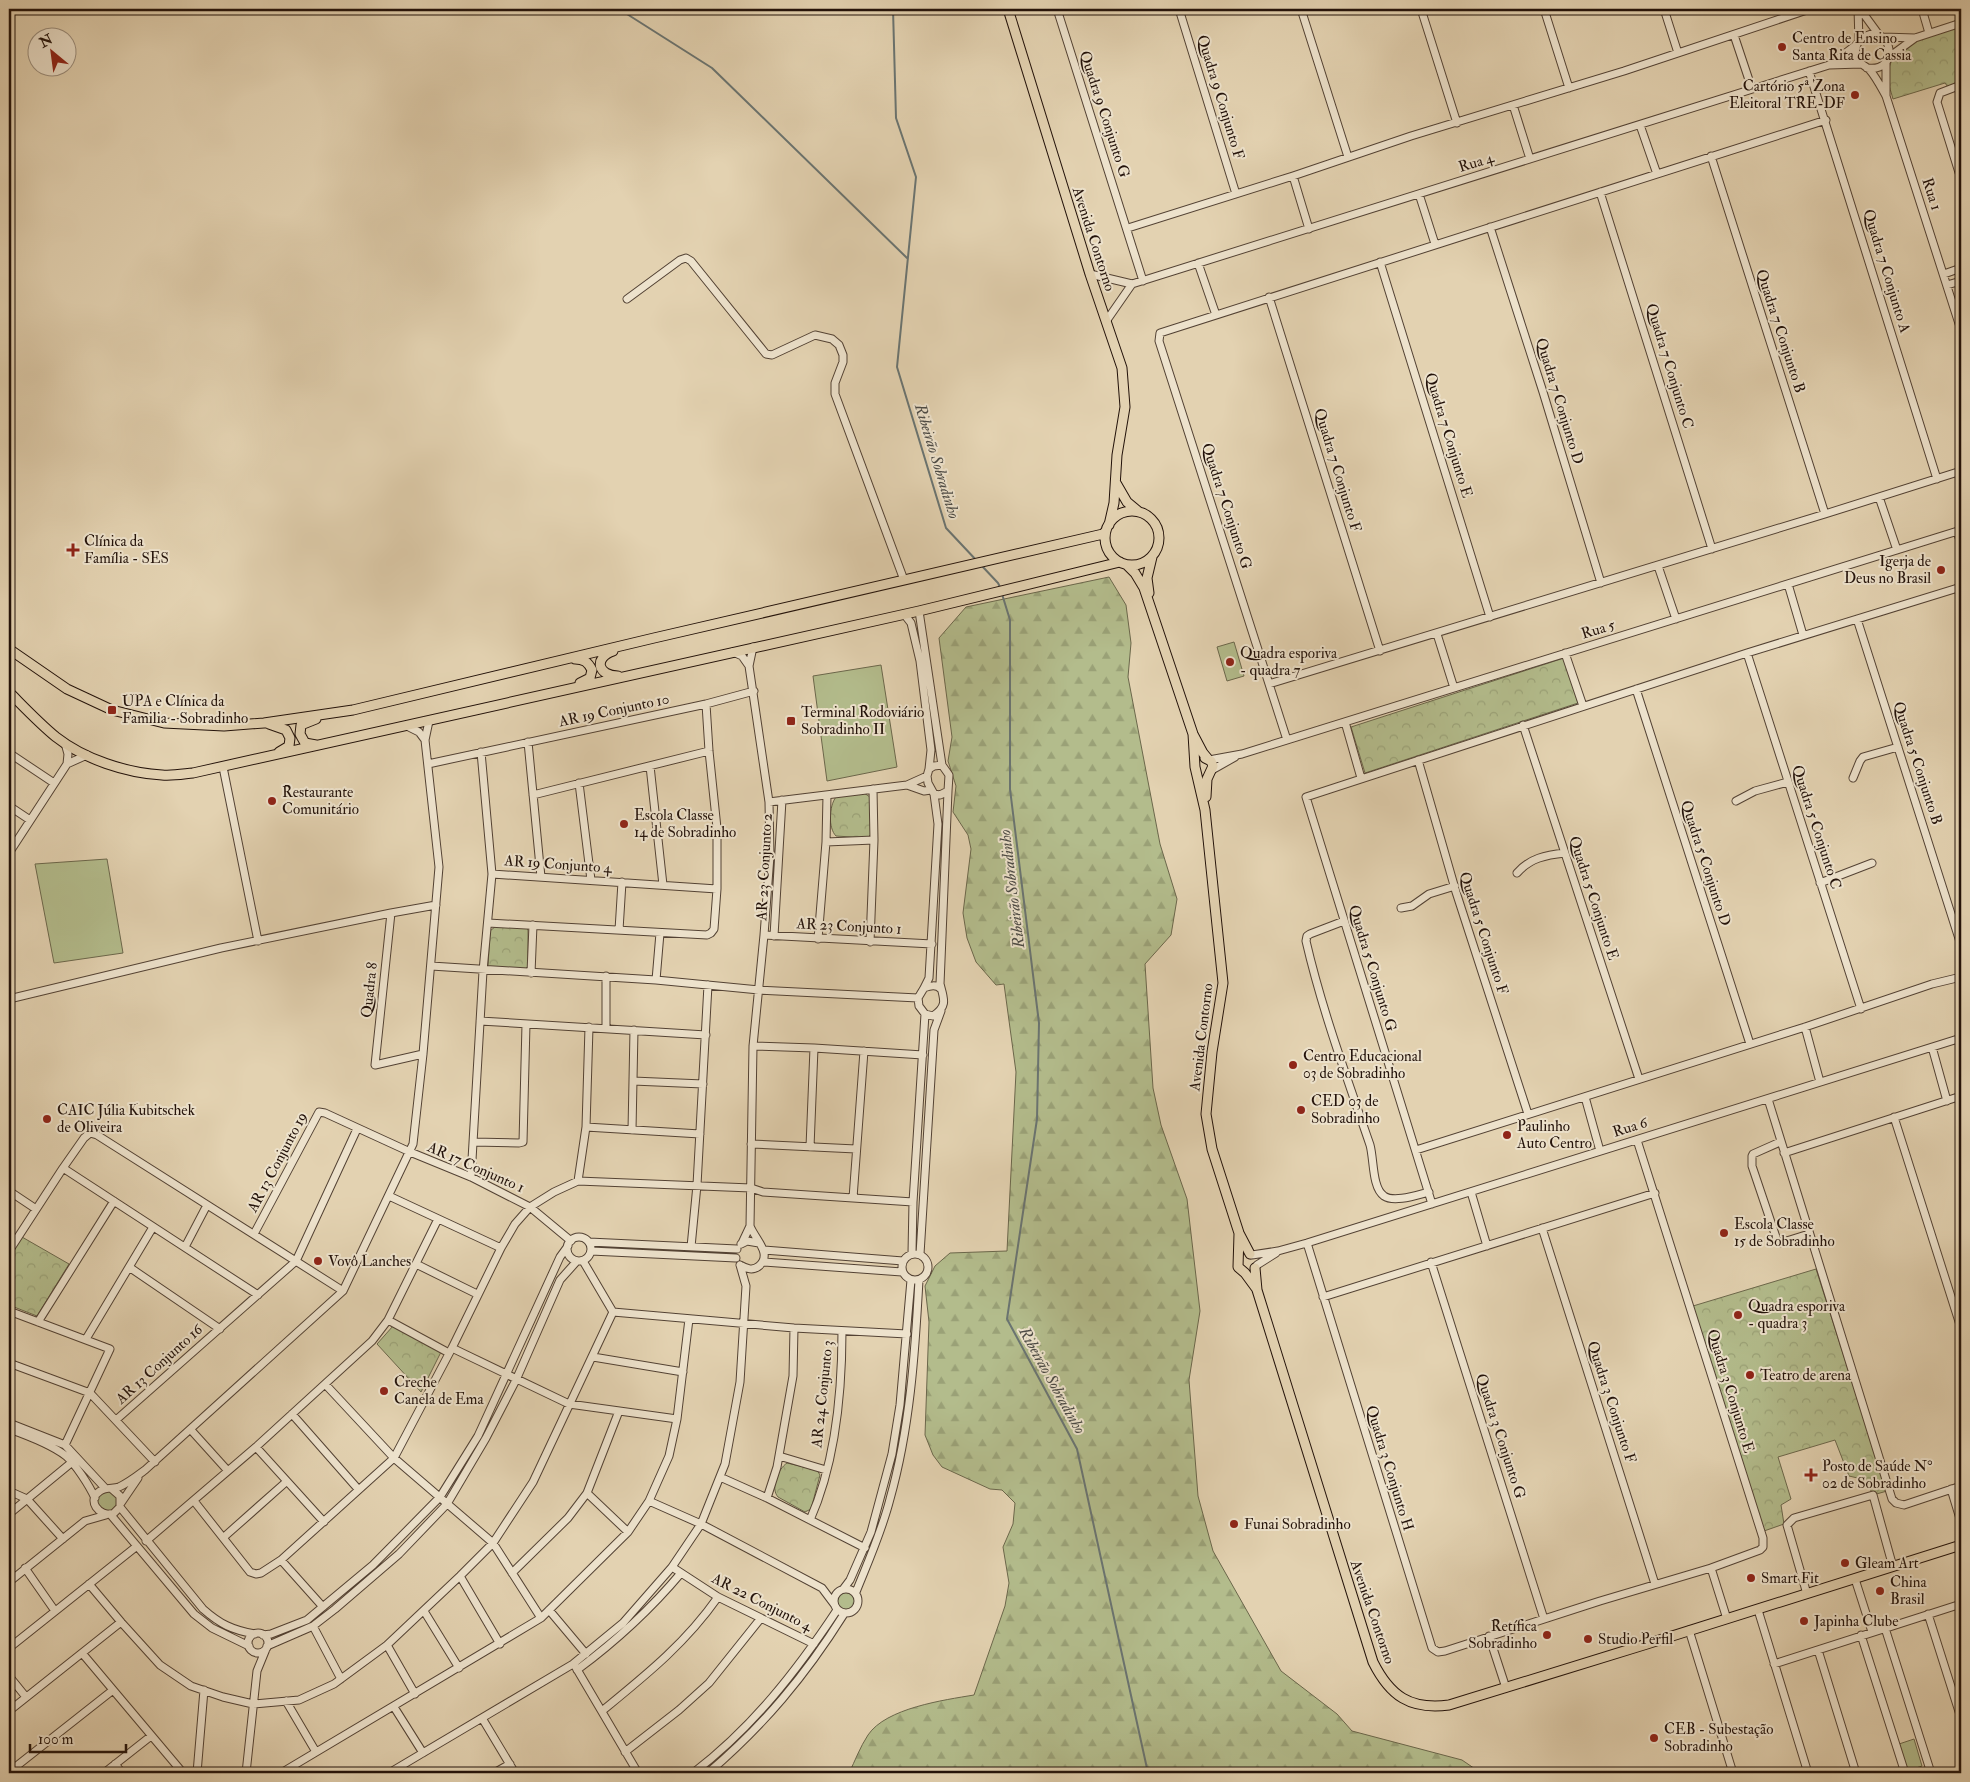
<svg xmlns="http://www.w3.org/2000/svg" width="1970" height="1782" viewBox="0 0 1970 1782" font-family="'IM FELL Double Pica',serif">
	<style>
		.grass { fill: #b3bc8c; stroke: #6b674b }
		.forest { fill: url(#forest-firs); stroke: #6b674b }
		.park { fill: url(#park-crowns); stroke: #6b674b }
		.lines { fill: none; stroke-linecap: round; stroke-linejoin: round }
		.stream { stroke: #6a7471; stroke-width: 2 }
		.minor-casing { stroke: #534234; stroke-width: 9 }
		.major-casing { stroke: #23120a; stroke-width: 11 }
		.minor { stroke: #ede2cc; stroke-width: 7 }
		.major { stroke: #e3d2b1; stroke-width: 9 }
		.poi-dot { fill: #8f2418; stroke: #ede2cc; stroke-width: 2 }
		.labels { text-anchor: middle; stroke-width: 4; stroke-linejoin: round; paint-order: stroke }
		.poi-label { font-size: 15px; fill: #23120a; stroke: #ede2cc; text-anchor: start }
		.street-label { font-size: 15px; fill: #23120a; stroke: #ede2cc }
		.water-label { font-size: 16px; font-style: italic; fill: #4c4b46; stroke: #ede2cc }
	</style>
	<defs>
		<pattern id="forest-firs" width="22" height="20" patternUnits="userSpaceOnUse" patternTransform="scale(1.25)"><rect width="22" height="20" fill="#b3bc8c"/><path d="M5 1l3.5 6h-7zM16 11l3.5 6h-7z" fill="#9aa177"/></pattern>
		<pattern id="park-crowns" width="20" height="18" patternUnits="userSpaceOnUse" patternTransform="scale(1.25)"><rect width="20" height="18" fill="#b3bc8c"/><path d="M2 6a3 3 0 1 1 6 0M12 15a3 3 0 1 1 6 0" fill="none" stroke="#9aa177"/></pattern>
	</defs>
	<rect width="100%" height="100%" fill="#e3d2b1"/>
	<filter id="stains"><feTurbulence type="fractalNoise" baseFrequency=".004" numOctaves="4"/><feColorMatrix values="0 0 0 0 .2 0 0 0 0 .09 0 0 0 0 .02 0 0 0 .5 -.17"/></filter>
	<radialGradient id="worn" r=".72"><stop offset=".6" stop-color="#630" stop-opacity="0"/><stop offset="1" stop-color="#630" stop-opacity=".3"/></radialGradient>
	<path class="grass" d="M1234,642L1244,676L1227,681L1217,647Z
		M881,665L897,767L827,781L813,676Z
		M107,859L123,953L54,963L35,864Z
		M97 1501a10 10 0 1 1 20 0a10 10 0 1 1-20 0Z
		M1914,1739L1922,1766L1907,1771L1899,1744Z"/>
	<path class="forest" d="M1109,577L1126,605L1131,643L1128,677L1160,844L1177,899L1171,935L1145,964L1153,1088L1161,1125L1187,1199L1200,1311L1189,1380L1198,1496L1213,1551L1281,1671L1337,1714L1352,1731L1462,1760L1481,1773H849C855,1761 860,1747 868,1735C886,1708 944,1700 974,1695L1005,1606L1009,1583L1003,1547L1013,1524L1015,1503L1002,1490L990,1489L942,1467L933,1455L925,1435L929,1322L925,1286L935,1266L950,1253L1007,1251L1016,1072L1004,984L996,985L976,962L967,938L963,913L971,849L968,835L953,812L956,786L948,761L952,737L939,638L966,607Z"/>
	<path class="park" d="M1961,25V82L1948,87L1945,83L1893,99C1891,91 1887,82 1888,73C1892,40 1935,33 1961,25Z
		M1564,658L1578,703L1365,773L1351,727Z
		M864,793L870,797L872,833L867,838L836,836C828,828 829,806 836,797Z
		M496,926L526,927L528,930V966L526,969L488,967L490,931Z
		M22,1237L69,1264L37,1316L9,1305V1257Z
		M1816,1269L1887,1491L1873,1495L1866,1480L1849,1476L1835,1440L1778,1457L1791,1499L1781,1505L1784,1524L1764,1531L1693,1306Z
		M393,1326L441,1352L421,1392L377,1344Z
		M787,1463L817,1470L820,1475L811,1509L805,1512L778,1497C770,1488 778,1469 787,1463Z
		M835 1601a11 11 0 1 1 22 0a11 11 0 1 1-22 0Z"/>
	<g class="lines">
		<path class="stream" d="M619,9L712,68L907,258
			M893,9L896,118L916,177L897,367L946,528L977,561
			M982,566L998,583L1000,587
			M1002,594L1010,620V789L1039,1023L1037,1119L1007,1319L1077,1449L1148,1773"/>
		<g class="minor-casing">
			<path id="minor" d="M1057,9L1143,281
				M1179,9L1236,194
				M1301,9L1348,157
				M1421,9L1457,123
				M1544,9L1569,88
				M1664,9L1678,53
				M1858,9L1859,41
				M1860,9L1879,35
				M1922,9L1929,33
				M1734,35L1752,89
				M1883,37L1915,38L1961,23
				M1889,57L1915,38
				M1886,63V95
				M1831,64L1856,45
				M1867,68C1901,73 1892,24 1866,36C1861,38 1857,42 1856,48C1855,51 1856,55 1857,59C1860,64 1865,66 1869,69C1876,77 1881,87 1886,96L1961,330
				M1809,71L1937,479
				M1961,85L1940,93L1937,102L1961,179
				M1513,105L1530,159
				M1640,125L1657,174
				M1711,156L1825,514
				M1293,176L1309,229
				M1600,192L1712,549
				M1419,194L1435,244
				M1490,227L1543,392L1601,583
				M1128,228L1293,176L1411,136L1624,71L1810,9
				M1380,262L1490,617
				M1198,263L1216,315
				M1090,274L1132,284L1829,65L1861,64
				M1944,274L1961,268
				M1947,285L1961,281
				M1269,297L1380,651
				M627,299L680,260L686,258L691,261L766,354L772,355L815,335L832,339L839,345L843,355V362L835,383V394L904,580
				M1107,320L1132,284
				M1879,497L1897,550
				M1957,531L1961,544
				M1658,566L1676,619
				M1788,584L1803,635
				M919,611L942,765
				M904,614L911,623L920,661L931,750L929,769
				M1857,619L1961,945
				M1437,634L1454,688
				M733,652L742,656L749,666
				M1565,653L1583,706
				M1747,653L1861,1009
				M1269,684L1825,514L1961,471
				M1636,689L1750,1044
				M1345,722L1361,778
				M1523,725L1639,1079
				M407,726L419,732L425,740
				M1287,740L1159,341L1160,333L1826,120
				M528,742L541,877
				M65,743L68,754L67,764
				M9,753L54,783
				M1209,760L1242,754L1961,530
				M1418,760L1456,892L1528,1114
				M428,764L706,704L754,691
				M650,766L663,885
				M223,767L258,941
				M1212,770L1235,757
				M1853,778L1860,761L1863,757L1898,747
				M579,783L591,880
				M907,785L924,791L931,790
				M533,795L709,751
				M1736,801L1755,791L1788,782
				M769,802L907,785L927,776
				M9,806L30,820
				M826,842L874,840
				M9,853L67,764L87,755
				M1517,873C1530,858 1546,855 1565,853
				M492,874L717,889
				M1820,883L1872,863
				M1401,908L1412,906L1429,894L1455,886
				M1344,921L1310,934L1307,936L1306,941C1322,1010 1347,1078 1370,1145C1374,1159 1372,1188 1384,1196C1394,1203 1417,1195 1429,1192
				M488,923L707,935L711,933L714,929L717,889V828L709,751L706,704
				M619,930L622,882
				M764,935L932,944
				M774,936L782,800
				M818,939L826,842L827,795
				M870,942L874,840L873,789
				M431,966L656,980L759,990L918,998
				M531,973L533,925
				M606,976V1028
				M656,980L660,933
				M924,988L929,978L938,824L934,794L928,783L927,776L929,769L934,766L942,765L949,775L948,791L940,795L934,794
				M941,989C936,984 930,986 924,988L918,998L919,1006L925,1014L933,1016C948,1006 944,999 940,984L948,791
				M9,999L221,948L391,913
				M480,1021L706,1035
				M1805,1027L1820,1082
				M753,1046L814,1048L923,1055
				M1932,1047L1947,1101
				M423,1054L375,1065L391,913L436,905
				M633,1081L703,1084
				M1585,1097L1600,1151
				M1768,1099L1892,1499L1896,1503L1904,1505L1961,1486
				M1894,1117L1961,1328
				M586,1127L700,1134
				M632,1130L634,1030
				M1637,1140L1763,1538V1547L1760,1550L1711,1568L1727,1619
				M473,1142L519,1143L523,1142L526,1024
				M1780,1142L1753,1154L1752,1156V1166L1777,1240L1780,1243L1809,1234
				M751,1144L856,1149
				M810,1147L814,1048
				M1416,1150L1805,1027L1932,984L1961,977
				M1784,1153L1961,1096
				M63,1168L258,1295
				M471,1177L483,971L492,874L481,752
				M578,1181L586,1127L589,1027
				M9,1191L36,1209
				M1471,1192L1487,1246
				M389,1196L501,1248
				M853,1198L864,1051
				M1432,1204L1306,797L1747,653L1961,587
				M1542,1228L1655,1584
				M254,1234L319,1112L325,1113L410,1152L471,1177L530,1207L571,1241
				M567 1249a12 12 0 1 1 24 0a12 12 0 1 1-24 0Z
				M589,1242L737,1249
				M742,1243L750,1226L753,1046L764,935L770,856L769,802L749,666L753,647
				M1307,1243L1432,1648L1438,1652L1445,1651L1600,1601L1711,1568
				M741,1244L747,1241L759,1243
				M185,1247L207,1205
				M691,1247L697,1185L708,985
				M764,1250L903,1261
				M9,1251L63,1168L84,1138L90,1133L97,1135L343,1291
				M591,1251L736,1258
				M912,1253L913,1202L925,1014
				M902 1267a13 13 0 1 1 26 0a13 13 0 1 1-26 0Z
				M920,1254L934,1030L941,1011
				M1252,1255L1278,1251L1307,1243L1961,1038
				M583,1261L613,1312
				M764,1262L902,1272
				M1431,1262L1544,1619
				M416,1264L477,1294
				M740,1265C747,1269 753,1271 759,1266C773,1254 755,1239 750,1226
				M1257,1265L1276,1253
				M129,1267L220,1329
				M1323,1297L1655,1193
				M9,1311L110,1349L65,1445
				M613,1312L794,1328L907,1334
				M388,1320L449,1353
				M38,1322L114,1201
				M86,1339L153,1227
				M452,1348L569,1404L677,1419
				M593,1357L683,1372
				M9,1363L90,1393L155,1462
				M325,1384L394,1458L493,1543L541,1618
				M292,1414L358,1489
				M116,1420L296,1261L357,1129
				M9,1423L65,1445L105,1488
				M9,1429C26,1435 52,1445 66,1456C76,1465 89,1485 95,1498
				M191,1430L228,1471
				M256,1447L324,1522
				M779,1456L826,1470
				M720,1477L767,1498L865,1548
				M112,1489L120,1496V1507L113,1514C99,1517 86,1500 100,1491C106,1487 113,1489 119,1487C128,1483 137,1476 145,1470L343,1291L413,1144L423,1054L439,867L425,740L429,721
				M1951,1489L1961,1522
				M9,1491L27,1499L63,1539
				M587,1493L628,1532
				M767,1498L777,1467L793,1376L794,1328
				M194,1501L250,1572L256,1574L261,1573L281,1560L394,1458L452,1348L501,1248L515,1224L530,1207L554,1192L578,1181L751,1188L763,1192L913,1202
				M649,1501L701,1524L822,1588L834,1604
				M121,1503L138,1478
				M120,1507L203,1609C220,1624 232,1630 255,1634
				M9,1514L71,1463
				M110,1514L194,1614L212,1628L249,1646
				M810,1520C835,1464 842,1392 842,1331
				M224,1537L286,1482
				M146,1541L256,1447L372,1341L388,1320L438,1219
				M281,1560L323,1607
				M672,1567L718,1597L814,1644
				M25,1568L55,1611
				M512,1573L568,1518L587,1493L619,1411
				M460,1576L500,1644
				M1855,1579L1872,1632
				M9,1582L85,1521L106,1515
				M89,1584L121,1622L160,1665L191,1686L223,1697L253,1704L299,1700L334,1684L387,1645L460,1576L493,1543L533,1482L613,1312
				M844,1588L850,1580L871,1532L892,1454L900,1405L911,1280
				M834 1601a12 12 0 1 1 24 0a12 12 0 1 1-24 0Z
				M856,1592C868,1562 882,1531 890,1499C910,1428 915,1354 919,1280
				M1807,1594L1787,1525L1794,1518L1873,1495L1893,1567
				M549,1610L586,1654
				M1758,1610L1808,1773
				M424,1611L459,1668
				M1928,1614L1961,1718
				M313,1626L341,1679
				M1885,1628L1931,1773
				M1689,1630L1733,1773
				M248 1643a10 10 0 1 1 20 0a10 10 0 1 1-20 0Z
				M263,1635L271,1634L307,1620L373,1565L440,1497L478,1436L560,1257L568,1246
				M1861,1635L1905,1773
				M1489,1636L1506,1688
				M387,1645L415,1694
				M267,1646L313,1626L335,1609L399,1554L447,1504L486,1438L516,1380L560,1280L577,1261
				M9,1648L137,1546
				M1818,1650L1856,1773
				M82,1653L183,1773
				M1774,1664L1961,1604
				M575,1666L638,1773
				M577,1670C616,1641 650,1610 681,1573
				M9,1676L26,1697
				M286,1701L316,1752
				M394,1707L423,1753
				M9,1711L121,1622
				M602,1711C646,1675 685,1644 718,1597
				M482,1718L515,1773
				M625,1752L679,1710L709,1683L761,1618
				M115,1764L122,1773
				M9,1772L113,1690
				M104,1773L151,1736
				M197,1773L204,1690
				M246,1773L257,1671L266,1649
				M281,1773L541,1618L628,1532L649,1501L669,1456L677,1419L689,1319
				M389,1773L573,1664L623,1623L672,1567L701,1524L725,1464L740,1382L746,1286L740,1265
				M494,1773L510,1764
				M693,1773C752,1728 796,1672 837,1610
				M708,1773C764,1725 805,1676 844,1614"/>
		</g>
		<g class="major-casing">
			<path id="major" d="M1008,9L1090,274L1122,368L1125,407L1117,455L1114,503L1109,525
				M1116,483L1127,502L1139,512
				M1105 538a27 27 0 1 1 54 0a27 27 0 1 1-54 0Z
				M1127,565L1135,573L1144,588L1193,734L1203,753L1208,759
				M1149,593L1147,578L1152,557
				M9,649L67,689L112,710L164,723L224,726L264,723L353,710L654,638L1103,534L1106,531
				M613,651C593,658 598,676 618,676
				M575,659C584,659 588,662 592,670L590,678L580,683
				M9,692C24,707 39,723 56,737C84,759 126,773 162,775C172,776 183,774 193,773L919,611L1120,562
				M269,724L286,730L290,738L289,746L279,752
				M1193,734L1195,767L1205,810L1223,983L1212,1052L1206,1114L1212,1149L1239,1233L1250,1254
				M316,745L305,743L300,734L301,725L316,719
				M1205,758L1211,761L1213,766L1207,779L1206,797
				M1239,1234L1238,1267L1245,1273L1256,1288
				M1255,1268L1257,1290L1373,1662C1390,1696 1410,1710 1449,1705C1620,1653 1791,1599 1961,1545"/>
		</g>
		<use href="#minor" class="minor"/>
		<use href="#major" class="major"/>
	</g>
	<g class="poi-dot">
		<circle cx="1782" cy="47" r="5"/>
		<circle cx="1855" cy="95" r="5"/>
		<path d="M70.5 542.5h5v5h5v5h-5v5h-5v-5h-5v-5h5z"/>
		<circle cx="1941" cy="570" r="5"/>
		<circle cx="1230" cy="662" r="5"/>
		<rect x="107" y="705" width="10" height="10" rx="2.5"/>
		<rect x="786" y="716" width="10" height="10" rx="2.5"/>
		<circle cx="272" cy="801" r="5"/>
		<circle cx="624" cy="824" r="5"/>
		<circle cx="1293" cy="1065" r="5"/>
		<circle cx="1301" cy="1110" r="5"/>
		<circle cx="47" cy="1119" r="5"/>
		<circle cx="1507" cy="1135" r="5"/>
		<circle cx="1724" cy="1233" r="5"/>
		<circle cx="318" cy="1261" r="5"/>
		<circle cx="1738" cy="1315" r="5"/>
		<circle cx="1750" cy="1375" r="5"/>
		<circle cx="384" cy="1391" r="5"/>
		<path d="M1808.5 1467.5h5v5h5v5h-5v5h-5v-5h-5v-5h5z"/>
		<circle cx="1234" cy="1524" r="5"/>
		<circle cx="1845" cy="1563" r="5"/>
		<circle cx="1751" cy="1578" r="5"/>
		<circle cx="1880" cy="1591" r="5"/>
		<circle cx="1804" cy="1621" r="5"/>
		<circle cx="1547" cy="1635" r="5"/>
		<circle cx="1588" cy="1639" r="5"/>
		<circle cx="1654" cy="1738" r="5"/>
	</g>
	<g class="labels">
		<g class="poi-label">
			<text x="1792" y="43">Centro de Ensino<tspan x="1792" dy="17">Santa Rita de Cassia</tspan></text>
			<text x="1845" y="91" text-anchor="end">Cartório 5ª Zona<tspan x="1845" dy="17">Eleitoral TRE-DF</tspan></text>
			<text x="84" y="546">Clínica da<tspan x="84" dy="17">Família - SES</tspan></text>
			<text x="1931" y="566" text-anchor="end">Igerja de<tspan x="1931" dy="17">Deus no Brasil</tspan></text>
			<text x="1240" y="658">Quadra esporiva<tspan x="1240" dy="17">- quadra 7</tspan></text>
			<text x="122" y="706">UPA e Clínica da<tspan x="122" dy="17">Familia - Sobradinho</tspan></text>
			<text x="801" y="717">Terminal Rodoviário<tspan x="801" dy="17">Sobradinho II</tspan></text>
			<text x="282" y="797">Restaurante<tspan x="282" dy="17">Comunitário</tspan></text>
			<text x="634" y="820">Escola Classe<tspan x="634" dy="17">14 de Sobradinho</tspan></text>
			<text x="1303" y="1061">Centro Educacional<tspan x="1303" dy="17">03 de Sobradinho</tspan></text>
			<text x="1311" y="1106">CED 03 de<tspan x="1311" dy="17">Sobradinho</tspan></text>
			<text x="57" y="1115">CAIC Júlia Kubitschek<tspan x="57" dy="17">de Oliveira</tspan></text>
			<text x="1517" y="1131">Paulinho<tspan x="1517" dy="17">Auto Centro</tspan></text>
			<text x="1734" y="1229">Escola Classe<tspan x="1734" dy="17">15 de Sobradinho</tspan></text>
			<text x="328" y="1266">Vovô Lanches</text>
			<text x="1748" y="1311">Quadra esporiva<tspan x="1748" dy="17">- quadra 3</tspan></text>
			<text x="1760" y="1380">Teatro de arena</text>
			<text x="394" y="1387">Creche<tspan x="394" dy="17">Canela de Ema</tspan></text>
			<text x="1822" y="1471">Posto de Saúde N°<tspan x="1822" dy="17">02 de Sobradinho</tspan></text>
			<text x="1244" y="1529">Funai Sobradinho</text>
			<text x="1855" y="1568">Gleam Art</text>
			<text x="1761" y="1583">Smart Fit</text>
			<text x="1890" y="1587">China<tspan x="1890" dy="17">Brasil</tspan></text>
			<text x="1814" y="1626">Japinha Clube</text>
			<text x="1537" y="1631" text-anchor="end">Retífica<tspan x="1537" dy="17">Sobradinho</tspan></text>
			<text x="1598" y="1644">Studio Perfil</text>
			<text x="1664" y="1734">CEB - Subestação<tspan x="1664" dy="17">Sobradinho</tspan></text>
		</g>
		<g class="street-label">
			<text transform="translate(1221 97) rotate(73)" y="5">Quadra 9 Conjunto F</text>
			<text transform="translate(1105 114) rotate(72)" y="5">Quadra 9 Conjunto G</text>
			<text transform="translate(1476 162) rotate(-17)" y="5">Rua 4</text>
			<text transform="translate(1932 194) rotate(72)" y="5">Rua 1</text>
			<text transform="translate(1094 239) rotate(72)" y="5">Avenida Contorno</text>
			<text transform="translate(1887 271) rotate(73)" y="5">Quadra 7 Conjunto A</text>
			<text transform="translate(1781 331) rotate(72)" y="5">Quadra 7 Conjunto B</text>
			<text transform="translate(1670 366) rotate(73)" y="5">Quadra 7 Conjunto C</text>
			<text transform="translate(1560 401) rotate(73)" y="5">Quadra 7 Conjunto D</text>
			<text transform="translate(1449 435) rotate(73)" y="5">Quadra 7 Conjunto E</text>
			<text transform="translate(1338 470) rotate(73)" y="5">Quadra 7 Conjunto F</text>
			<text transform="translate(1227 506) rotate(72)" y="5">Quadra 7 Conjunto G</text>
			<text transform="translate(1598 629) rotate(-17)" y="5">Rua 5</text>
			<text transform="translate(614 710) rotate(-12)" y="5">AR 19 Conjunto 10</text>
			<text transform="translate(1918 763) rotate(72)" y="5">Quadra 5 Conjunto B</text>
			<text transform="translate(1817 827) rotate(72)" y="5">Quadra 5 Conjunto C</text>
			<text transform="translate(1706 863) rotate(72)" y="5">Quadra 5 Conjunto D</text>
			<text transform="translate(558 864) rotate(4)" y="5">AR 19 Conjunto 4</text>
			<text transform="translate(764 867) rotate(-87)" y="5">AR 23 Conjunto 2</text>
			<text transform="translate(1594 898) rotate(72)" y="5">Quadra 5 Conjunto E</text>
			<text transform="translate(849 926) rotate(3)" y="5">AR 23 Conjunto 1</text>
			<text transform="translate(1484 933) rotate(72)" y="5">Quadra 5 Conjunto F</text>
			<text transform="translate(1373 968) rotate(73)" y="5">Quadra 5 Conjunto G</text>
			<text transform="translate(369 990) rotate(-84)" y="5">Quadra 8</text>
			<text transform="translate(1201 1037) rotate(-83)" y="5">Avenida Contorno</text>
			<text transform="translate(1630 1127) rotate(-17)" y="5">Rua 6</text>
			<text transform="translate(277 1162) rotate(-62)" y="5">AR 13 Conjunto 19</text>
			<text transform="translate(476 1167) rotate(24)" y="5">AR 17 Conjunto 1</text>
			<text transform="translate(159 1364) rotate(-42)" y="5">AR 13 Conjunto 16</text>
			<text transform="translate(1731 1391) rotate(73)" y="5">Quadra 3 Conjunto E</text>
			<text transform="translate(822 1394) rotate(-84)" y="5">AR 24 Conjunto 3</text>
			<text transform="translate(1612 1402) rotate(72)" y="5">Quadra 3 Conjunto F</text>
			<text transform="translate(1501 1436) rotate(72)" y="5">Quadra 3 Conjunto G</text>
			<text transform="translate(1390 1468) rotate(73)" y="5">Quadra 3 Conjunto H</text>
			<text transform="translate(762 1602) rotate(27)" y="5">AR 22 Conjunto 4</text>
			<text transform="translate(1373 1612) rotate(71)" y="5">Avenida Contorno</text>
		</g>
		<g class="water-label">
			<text transform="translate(938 461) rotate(73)" y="6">Ribeirão Sobradinho</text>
			<text transform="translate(1011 889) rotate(-97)" y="6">Ribeirão Sobradinho</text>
			<text transform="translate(1053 1380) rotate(61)" y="6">Ribeirão Sobradinho</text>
		</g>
	</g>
	<rect width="1970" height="1782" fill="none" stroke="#e3d2b1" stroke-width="30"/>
	<rect x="10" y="10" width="1950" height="1762" fill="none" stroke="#23120a" stroke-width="2.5"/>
	<rect x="15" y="15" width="1940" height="1752" fill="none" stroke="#23120a"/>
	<g transform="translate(52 52) rotate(331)"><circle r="24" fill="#ede2cc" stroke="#9c8f7e"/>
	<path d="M0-4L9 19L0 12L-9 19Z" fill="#8f2418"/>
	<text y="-8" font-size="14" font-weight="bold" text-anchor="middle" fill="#23120a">N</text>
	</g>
	<path d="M30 1744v8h96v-8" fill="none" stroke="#23120a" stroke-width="2.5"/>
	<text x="38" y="1744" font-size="15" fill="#23120a" stroke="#ede2cc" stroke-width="4" paint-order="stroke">100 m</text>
	<rect width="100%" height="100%" filter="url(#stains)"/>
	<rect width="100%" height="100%" fill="url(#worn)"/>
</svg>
